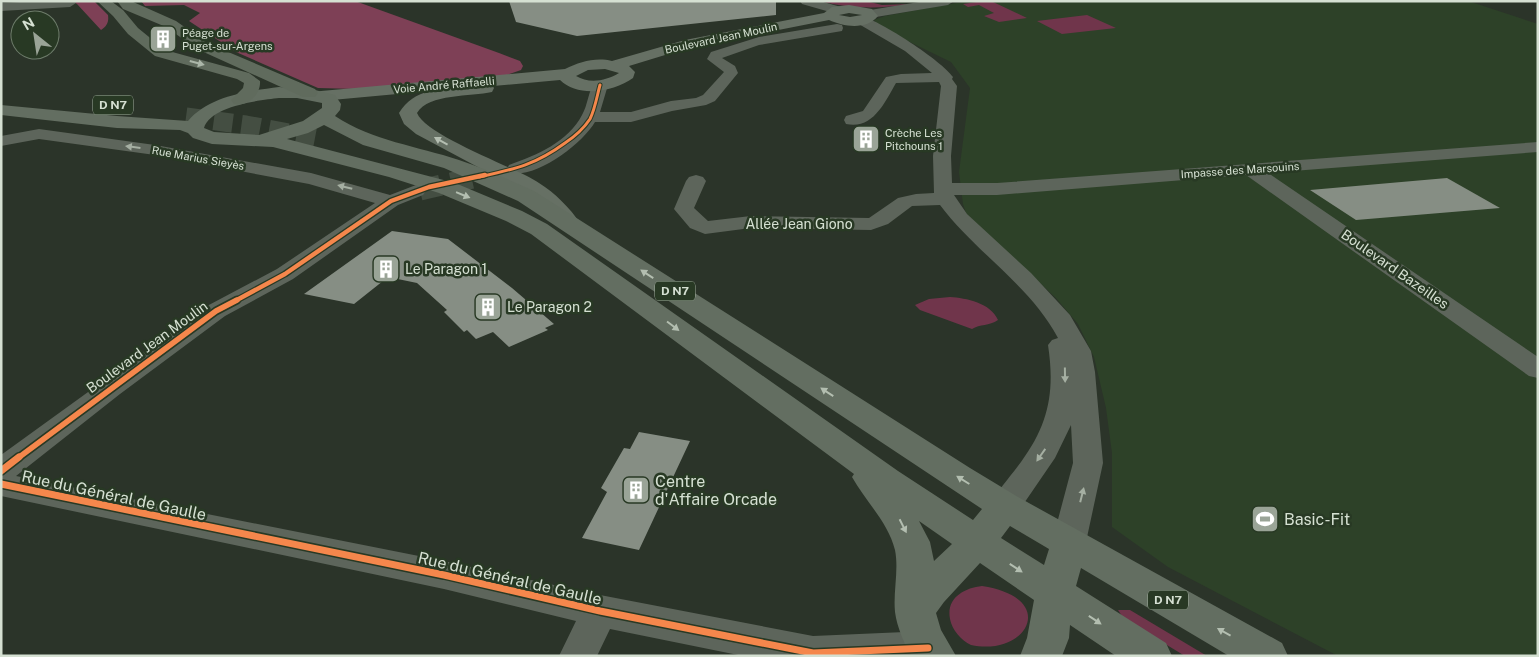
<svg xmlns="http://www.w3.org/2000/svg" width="1539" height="657" viewBox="0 0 1539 657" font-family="'Public Sans',sans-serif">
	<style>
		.built { fill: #2d4128 }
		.green { fill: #70354b }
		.forest { fill: #7e4056 }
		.building { fill: #868e84 }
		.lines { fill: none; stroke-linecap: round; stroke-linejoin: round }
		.street-tunnel-far1 { stroke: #444e42; stroke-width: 17; stroke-dasharray: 17 8; stroke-linecap: butt }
		.street-tunnel { stroke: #444e42; stroke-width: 21; stroke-dasharray: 21 11; stroke-linecap: butt }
		.primary-tunnel { stroke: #444e42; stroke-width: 19; stroke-dasharray: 19 9; stroke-linecap: butt }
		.street { fill: #5d655b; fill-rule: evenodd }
		.secondary { fill: #667064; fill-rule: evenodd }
		.primary { fill: #636e61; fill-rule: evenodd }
		.highway { fill: #606b5d; fill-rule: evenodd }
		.cycleway-far3-casing { stroke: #283924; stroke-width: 5 }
		.cycleway-far2-casing { stroke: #283924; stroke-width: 7 }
		.cycleway-far1-casing { stroke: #283924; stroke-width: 9 }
		.cycleway-casing { stroke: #283924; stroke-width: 10 }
		.cycleway-far3 { stroke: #f5874c; stroke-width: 3 }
		.cycleway-far2 { stroke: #f5874c; stroke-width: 4.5 }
		.cycleway-far1 { stroke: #f5874c; stroke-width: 5.5 }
		.cycleway { stroke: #f5874c; stroke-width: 7 }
		.oneway { fill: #acb7a9 }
		.oneway2 { fill: #b4beb1 }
		.oneway3 { fill: #a5afa2 }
		.oneway4 { fill: #b3beb0 }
		.labels { text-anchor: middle; stroke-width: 5; stroke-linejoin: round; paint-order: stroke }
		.far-poi-label { font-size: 11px; fill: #d5e0d2; stroke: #283924; text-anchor: start }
		.far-street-label { font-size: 11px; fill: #d5e0d2; stroke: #283924 }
		.shield { fill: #283924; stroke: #a1ae9e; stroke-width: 1 }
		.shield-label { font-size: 12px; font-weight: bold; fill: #d5e0d2 }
		.street-label { font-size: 14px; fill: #d5e0d2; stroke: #283924 }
		.poi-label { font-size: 14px; fill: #d5e0d2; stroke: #283924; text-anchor: start }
		.near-poi-label { font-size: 16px; fill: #d5e0d2; stroke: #283924; text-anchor: start }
		.near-street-label { font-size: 16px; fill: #d5e0d2; stroke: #283924 }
	</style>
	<rect width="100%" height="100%" fill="#2b3429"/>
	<path class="built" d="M967,1H1468L1538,24V656H1338L1168,567L1112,527V453L1106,408L1094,357L1078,324L1056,298L975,222L966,213L963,204L959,172L970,88L951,62L881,28L874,20L885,16Z"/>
	<path class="green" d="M820,1H866L882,5L911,4C880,9 850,9 820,1Z
		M983,1H991L1027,18L999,22L984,16L994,13L979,5L968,7L963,4Z
		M1087,15L1116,28L1062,34L1037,21Z
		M950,297C966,298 991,303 998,320C989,326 980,324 972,329L920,310L915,305L929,299Z
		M982,586C1060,598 1027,657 971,645C961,640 952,630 950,619C946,598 964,588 982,586Z
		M1118,610H1130L1207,656H1185L1124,619Z"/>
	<path class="forest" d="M72,1L95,2L108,15C109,22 107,26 101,30L77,4Z
		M141,1H355L499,53L520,61L523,66L521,70L504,76L356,89L318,88L236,52L189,21L200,13L184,5L145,6Z"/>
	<path class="building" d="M509,1H776V15L577,36L516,22Z
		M1447,178L1500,208L1356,220L1310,190Z
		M392,231L448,239L512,288L554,324L545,328L548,330L509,347L493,332L476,339L467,330L464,332L444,312L447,310L417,283L388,277L354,304L304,294Z
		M639,432L690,441L639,550L582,538L607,492L601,488L624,448L630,449Z"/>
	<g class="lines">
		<path class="street-tunnel-far1" d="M480,177L501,172"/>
		<path class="street-tunnel" d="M420,190L486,175"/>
		<path class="primary-tunnel" d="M186,117L246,125L315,138"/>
		<path class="street" d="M38,1H75L76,3L70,7L1,11V3Z
			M800,1H820L841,7L843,10L837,14L802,4Z
			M925,1H954L948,5L870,18L864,14L870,10Z
			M861,16C881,21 942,61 953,77L952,79L957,86L951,156L952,183H997L1538,142V152L1268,173L1538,357V378L1529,376L1246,175L997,195H954L967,214L1031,273L1070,315L1091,351L1095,372L1103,463L1086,542L1081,551L1069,555L1057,551L1052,542L1073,463L1071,425L1055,458L1016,515L1005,518L994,515L989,506C998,490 1010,477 1021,462C1049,424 1055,391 1048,345L1052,340L1058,338C1030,285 975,252 940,205L912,206L888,224L871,230L751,228L705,234L690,228L674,209L686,181L689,177L696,175L703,177L706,181L694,208L708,221L751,216L869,218L898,198L916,194L934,193L933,156L941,86L939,82L896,83C885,102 873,130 846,124L844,120L846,116L863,111L886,77L901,74L932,73L905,51L857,23L855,20Z
			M837,24L842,25L843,28L842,31L759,45L722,58L735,66L738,73L715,101L706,105L672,111L631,122H595C582,144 536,179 509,173L507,169L509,165C537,155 568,142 582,115C588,105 588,91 595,82H605L608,85L600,112H631L671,101L696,98L703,95L724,72L707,59L711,52L759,37Z
			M39,129L155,145L311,173L390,195L416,185L423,187L426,191L423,195L398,205L293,279L225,316L120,394L16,476L444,561L600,595L813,636L928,631L941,636L947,648L943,656H743L610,629L597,656H559L576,621L444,589L1,496V455L207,306L277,269L375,203L309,184L155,155L39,139L1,146V136Z"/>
		<path class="secondary" d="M849,5L872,9L878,16C867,30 844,27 829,20L688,48L629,66L635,72L633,78C614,92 578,98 560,80L493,86L494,88L492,92C471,97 429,93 417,113C426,136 515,167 539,183C555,193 570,208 580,223L577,228L569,230L561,228L528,194L416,134L404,124L399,113C407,100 416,95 430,91L321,101L315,100L312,96L315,92L321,91L565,69C580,62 595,57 612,61L685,40L824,13L832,7ZM849,13L862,15L850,17L839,15ZM605,69L619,73C606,81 589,84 576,76L588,70Z"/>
		<path class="primary" d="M279,87L315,90L335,95L341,104L340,110L335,116C373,141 417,146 459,160C484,168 509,180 534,191L970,468L1018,497L1282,643L1288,656H1229L1081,568L1076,586L1166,643L1172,656H1116L1070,625L1069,638L1062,656H1020L1027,638L1034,600L980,563L944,602L936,613L941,630L956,656H911C904,643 897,627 895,612C893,592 899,570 895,550C888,522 866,502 852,477L854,474L531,234L506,221L439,193L389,177L273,147L212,144L193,138L188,133L180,130L117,128L1,115V105L117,116L188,121C209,96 248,91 279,87ZM279,98H297L322,103V108L303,121L259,135L214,132L204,128C210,106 260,100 279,98ZM324,125L363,145L444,168L518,201L982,509L973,520L898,471L547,224L522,211L455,183L287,139L308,133ZM919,521L952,544L934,561L930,542ZM1010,526L1049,549L1044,565L1001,538Z"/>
		<path class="highway" d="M97,1H111L123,10L138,28L165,50L249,73L260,81C261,95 247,107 234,104L231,100L243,88L244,83L237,79L155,56L128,34L113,16Z
			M117,1H131L176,21L207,43L315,89L318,93L315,97H303L197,49L166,27L123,9Z"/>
		<g class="cycleway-far3-casing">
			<path id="cycleway-far3" d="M479,177C515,169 535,165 565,143C574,137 584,128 590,119C595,109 597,96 600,85"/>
		</g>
		<g class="cycleway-far2-casing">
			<path id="cycleway-far2" d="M235,301L285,274L391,201L429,187L485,175"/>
		</g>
		<g class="cycleway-far1-casing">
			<path id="cycleway-far1" d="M18,458L216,311L237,300"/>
		</g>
		<g class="cycleway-casing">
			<path id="cycleway" d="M1,471L19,457
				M1,484L444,575L600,611L813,653L928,648"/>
		</g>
		<use href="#cycleway-far3" class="cycleway-far3"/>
		<use href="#cycleway-far2" class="cycleway-far2"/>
		<use href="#cycleway-far1" class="cycleway-far1"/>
		<use href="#cycleway" class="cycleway"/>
	</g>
	<defs><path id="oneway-solid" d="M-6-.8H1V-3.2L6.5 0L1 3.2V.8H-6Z" transform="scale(1.25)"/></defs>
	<use class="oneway" href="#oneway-solid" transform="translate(197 63) rotate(15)"/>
	<use class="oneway2" href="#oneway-solid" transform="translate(441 141) rotate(-151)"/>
	<g class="oneway3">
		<use href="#oneway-solid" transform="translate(133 147) rotate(-173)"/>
		<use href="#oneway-solid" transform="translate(345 187) rotate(-166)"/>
		<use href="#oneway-solid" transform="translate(1065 375) rotate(89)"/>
		<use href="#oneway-solid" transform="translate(1041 455) rotate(125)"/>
		<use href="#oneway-solid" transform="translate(1082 495) rotate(-76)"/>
	</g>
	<g class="oneway4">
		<use href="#oneway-solid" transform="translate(463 195) rotate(22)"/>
		<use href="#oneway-solid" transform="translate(647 274) rotate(-147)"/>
		<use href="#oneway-solid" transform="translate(673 326) rotate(37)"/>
		<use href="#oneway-solid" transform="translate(827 392) rotate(-147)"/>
		<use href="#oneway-solid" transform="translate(963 480) rotate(-148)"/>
		<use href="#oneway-solid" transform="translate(903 526) rotate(63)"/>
		<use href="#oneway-solid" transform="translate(1016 568) rotate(33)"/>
		<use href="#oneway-solid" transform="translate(1095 620) rotate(34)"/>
		<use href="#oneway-solid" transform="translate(1224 632) rotate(-151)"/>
	</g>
	<defs>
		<g id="building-square" transform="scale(1.4375)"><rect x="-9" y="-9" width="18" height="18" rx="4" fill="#9aa497" stroke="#283924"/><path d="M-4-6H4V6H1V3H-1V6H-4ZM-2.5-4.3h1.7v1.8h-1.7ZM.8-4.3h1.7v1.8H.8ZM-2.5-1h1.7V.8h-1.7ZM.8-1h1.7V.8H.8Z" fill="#fff"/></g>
		<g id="stadium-square" transform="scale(1.4375)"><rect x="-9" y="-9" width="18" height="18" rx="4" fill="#9aa497" stroke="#283924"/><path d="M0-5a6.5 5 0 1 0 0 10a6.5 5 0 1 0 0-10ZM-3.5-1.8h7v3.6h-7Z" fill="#fff"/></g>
	</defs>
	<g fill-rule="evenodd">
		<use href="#building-square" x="163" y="39"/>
		<use href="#building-square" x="866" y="139"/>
		<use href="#building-square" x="386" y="269"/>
		<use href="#building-square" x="488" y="307"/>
		<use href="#building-square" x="636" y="490"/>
		<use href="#stadium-square" x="1265" y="519"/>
	</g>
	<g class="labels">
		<g class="far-poi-label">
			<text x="182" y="37">Péage de<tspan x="182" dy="13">Puget-sur-Argens</tspan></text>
			<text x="885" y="137">Crèche Les<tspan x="885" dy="13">Pitchouns 1</tspan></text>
		</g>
		<g class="far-street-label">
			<text transform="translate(721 38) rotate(-12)" y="4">Boulevard Jean Moulin</text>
			<text transform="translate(444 85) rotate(-5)" y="4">Voie André Raffaelli</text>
			<text transform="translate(198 158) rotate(10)" y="4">Rue Marius Sieyès</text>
			<text transform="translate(1240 170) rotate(-4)" y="4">Impasse des Marsouins</text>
		</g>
		<g class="shield">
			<rect x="93" y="95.5" width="40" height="19" rx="4"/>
			<rect x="655" y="281.5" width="40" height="19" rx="4"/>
			<rect x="1148" y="590.5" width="40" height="19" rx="4"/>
		</g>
		<g class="shield-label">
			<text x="113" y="109">D N7</text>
			<text x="675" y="295">D N7</text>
			<text x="1168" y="604">D N7</text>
		</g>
		<g class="street-label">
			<text x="799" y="229">Allée Jean Giono</text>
			<text transform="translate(1395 269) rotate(35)" y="5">Boulevard Bazeilles</text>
			<text transform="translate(147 347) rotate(-36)" y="5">Boulevard Jean Moulin</text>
		</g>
		<g class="poi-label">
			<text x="405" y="274">Le Paragon 1</text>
			<text x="507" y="312">Le Paragon 2</text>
		</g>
		<g class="near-poi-label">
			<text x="655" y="487">Centre<tspan x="655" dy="18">d'Affaire Orcade</tspan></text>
			<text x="1284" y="525">Basic-Fit</text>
		</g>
		<g class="near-street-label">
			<text transform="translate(114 495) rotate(12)" y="6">Rue du Général de Gaulle</text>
			<text transform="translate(510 578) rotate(13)" y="6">Rue du Général de Gaulle</text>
		</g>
	</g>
	<rect width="1539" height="657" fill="none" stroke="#d5e0d2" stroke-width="5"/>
	<g transform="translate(35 35) rotate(330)"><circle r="24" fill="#283924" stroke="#6d7c6a"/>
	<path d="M0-4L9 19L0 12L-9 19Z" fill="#9aa497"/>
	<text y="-8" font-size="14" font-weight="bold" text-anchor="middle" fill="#d5e0d2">N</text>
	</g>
</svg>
